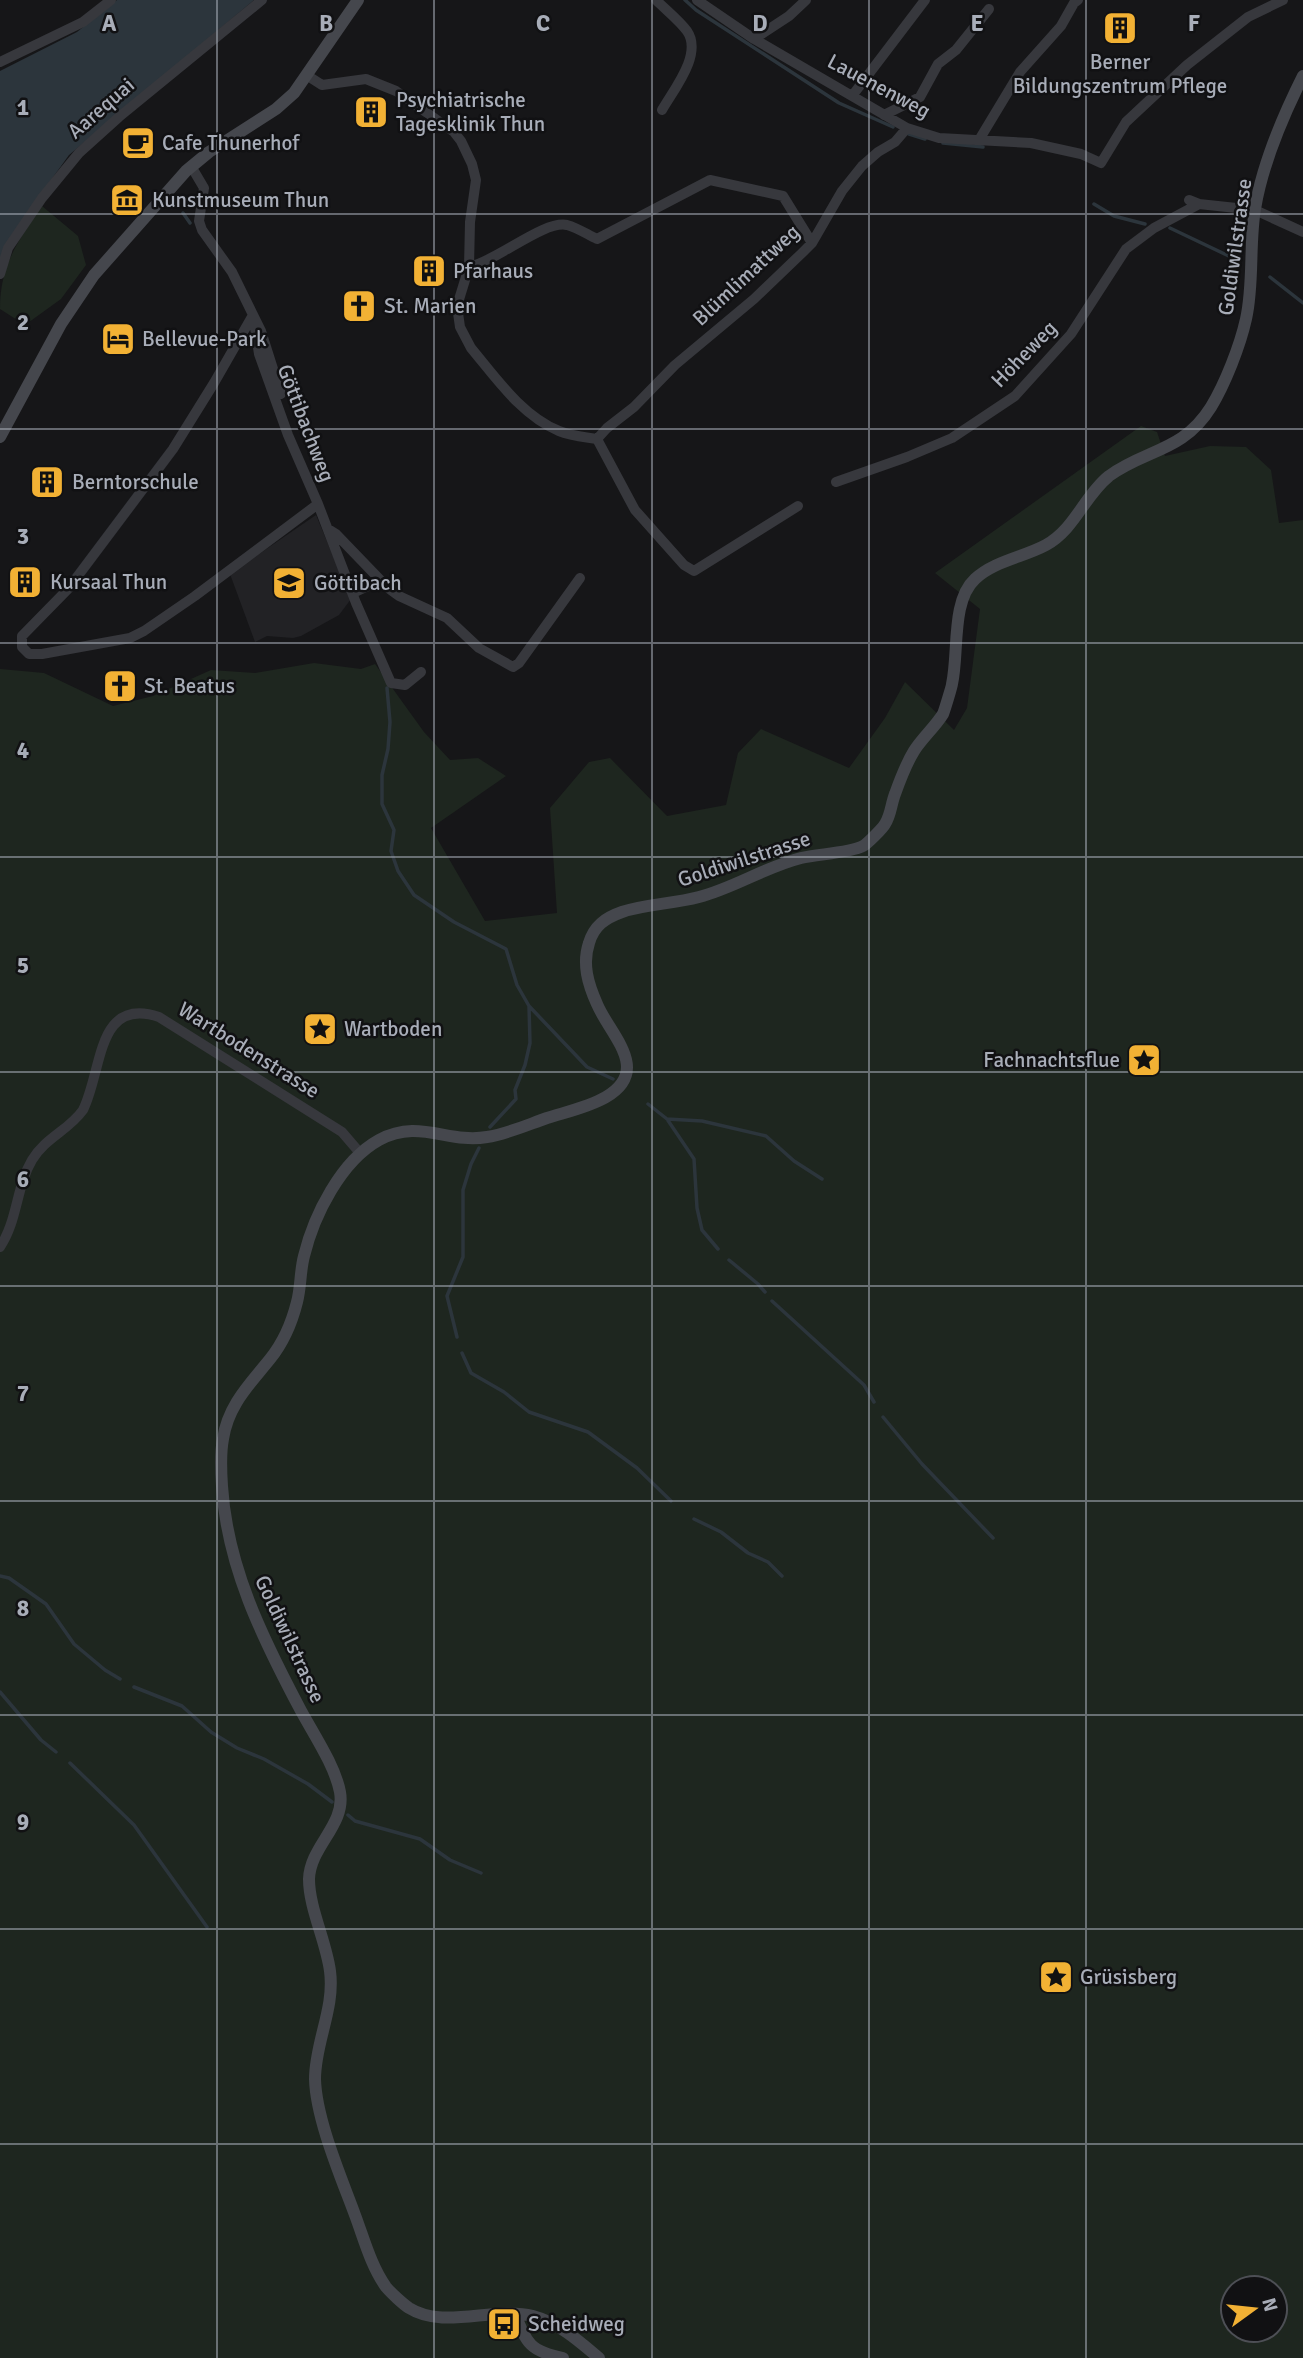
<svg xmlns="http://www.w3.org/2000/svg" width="1303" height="2358" viewBox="0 0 1303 2358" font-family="Signika,sans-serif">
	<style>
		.built { fill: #222225 }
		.green { fill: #1e261f; fill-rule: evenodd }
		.water { fill: #2c353c }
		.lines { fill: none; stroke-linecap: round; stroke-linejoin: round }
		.stream { stroke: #2c353c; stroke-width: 3.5 }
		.street { stroke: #37383d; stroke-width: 10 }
		.secondary { stroke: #45474d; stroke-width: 12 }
		.grid { fill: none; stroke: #a8adb8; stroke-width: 2; stroke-opacity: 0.55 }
		.labels { text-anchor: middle; stroke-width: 5; stroke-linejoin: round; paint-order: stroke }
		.poi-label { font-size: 21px; fill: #a8adb8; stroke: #111113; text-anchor: start }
		.street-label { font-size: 21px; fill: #a8adb8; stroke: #111113 }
		.grid-label { font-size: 23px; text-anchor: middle; font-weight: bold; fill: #a8adb8; stroke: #111113; stroke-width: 5; stroke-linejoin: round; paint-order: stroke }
	</style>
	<rect width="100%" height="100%" fill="#161618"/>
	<path class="built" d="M316,515L351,599L339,615L301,636L293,638L267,636L255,642L230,574Z"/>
	<path class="green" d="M42,206L78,236L86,265L61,299L25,325L0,309C0,265 18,241 42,206Z
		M1141,426L1157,432L1165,456L1210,446L1246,447L1271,470L1279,523L1303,520V2358H0V669L44,673L113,706L153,696L211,670L255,673L314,663L361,669L375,664L424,732L450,760L478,758L506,776L431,828L485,921L557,913L550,808L589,762L610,758L667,816L726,805L738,753L761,729L849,768L885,718L905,682L954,730L967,708L980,609L935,573ZM1233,2288H1275V2330H1233Z"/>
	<path class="water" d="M117,0H254L69,155L25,216L0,261V71L77,32Z"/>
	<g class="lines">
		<path class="stream" d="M685,0L696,10L839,103L893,127
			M909,134L925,139
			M943,143L983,147
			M1094,204L1114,216L1145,224
			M183,213L190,223
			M1170,228L1231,257
			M1270,277L1303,303
			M387,688L390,722L388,749L382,775V804L394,830L391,851L398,871L414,895L454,922L506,949L517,985L529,1006L530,1043L525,1065L515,1090L516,1099L490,1127
			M529,1006L587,1067L613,1079
			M648,1104L667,1119L694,1159L697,1208L702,1230L718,1249
			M667,1119L702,1121L766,1136L794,1161L822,1179
			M729,1260L758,1284L765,1292
			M772,1301L864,1385L874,1402
			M457,1337L447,1296L463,1257V1190L471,1164L479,1148
			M462,1353L471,1373L504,1392L529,1412L588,1432L637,1468L671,1501
			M883,1417L922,1464L993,1538
			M694,1519L721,1532L748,1553L768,1562L782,1576
			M0,1576L9,1578L46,1604L74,1644L105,1670L120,1679
			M134,1687L182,1706L211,1732L237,1748L264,1759L308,1784L332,1802
			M0,1692L41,1740L56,1752
			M70,1763L134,1825L207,1927
			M348,1815L355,1821L420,1839L450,1860L481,1873"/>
		<path class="street" d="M656,0C666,10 679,20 687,31C703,54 674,89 662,110
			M697,0L754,39L907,128L939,138L1031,143L1081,154L1101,163L1126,122L1187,65L1248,17L1283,0
			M754,39L789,16L806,0
			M0,62L83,22L111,0
			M308,76L322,85L366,79L396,91L454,132L461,141L472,164L476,180L470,222L469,267L457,306L460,327L471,348C496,378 522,416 559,431C571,436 585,437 597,439L635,510L684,565L694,571L798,506
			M852,96L925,0
			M884,115L920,97L938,64L956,50L989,9
			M979,140L1020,72L1061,26L1074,3L1078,0
			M191,166L204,188L199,221L202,230L232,272L261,331L281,394
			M1189,200L1199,204L1255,210L1303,232
			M469,267C497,261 544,220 567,225C578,228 588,235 597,239L710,180L783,196L812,243
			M0,274L8,248L42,198L79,153L119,117L262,0
			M253,315L214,383L173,449L68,589L22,636V647L29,654H42L130,638L144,631L195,596L318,504
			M253,315L259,354L288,435L318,504L356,603L391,683L405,685L421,672
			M597,439L607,428L634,407L675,365L754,299L801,254L812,243L842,191L862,166L878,152L895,142L907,128
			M836,482L907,457L952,438L1015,396L1071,334L1126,249L1154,228L1199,204
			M328,529L336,534L388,588L399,596L447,618L479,648L513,667L519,663L580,578
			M353,593L368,586L378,579
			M0,1247C18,1220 16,1187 32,1160C45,1138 69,1130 83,1110C103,1070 96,996 159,1017L342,1132L360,1153"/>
		<path class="secondary" d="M0,437L61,324L94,275L186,171L209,152L276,109L294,93L358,0
			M515,2314C527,2344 530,2351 563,2358
			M599,2358C579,2341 559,2323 533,2316C493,2306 444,2330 409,2308C403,2304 391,2293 386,2287C371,2266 364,2239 355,2215C341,2177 316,2119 315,2079C315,2042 335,2009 330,1971C326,1941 309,1908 309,1879C310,1846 346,1825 340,1792C335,1765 312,1732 299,1707C262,1637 227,1566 222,1486C221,1471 220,1454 223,1439C228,1405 250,1384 270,1359C283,1343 292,1322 297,1302C301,1287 300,1271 304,1256C314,1215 341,1161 379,1140C419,1118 448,1144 487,1137C507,1134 527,1125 547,1118C566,1112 589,1107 606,1097C652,1070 610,1035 597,1004C588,984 582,964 589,943C594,926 605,918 622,912C646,904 673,904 699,897C734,888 765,867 801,858C818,854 849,853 863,846C867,844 883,828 885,824C891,815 891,804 895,794C900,780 906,764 914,751C922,738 935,727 943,714C944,712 952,686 952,684C959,653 951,601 975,579C994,561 1024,557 1046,545C1075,529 1084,496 1109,476C1146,449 1183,452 1211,407C1225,384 1240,346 1246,319C1254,284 1249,245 1255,209C1262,166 1283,116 1303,76"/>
	</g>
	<path class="grid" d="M217,0V2358M434,0V2358M652,0V2358M869,0V2358M1086,0V2358M0,214H1303M0,429H1303M0,643H1303M0,857H1303M0,1072H1303M0,1286H1303M0,1501H1303M0,1715H1303M0,1929H1303M0,2144H1303"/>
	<defs>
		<g id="building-square" transform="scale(1.75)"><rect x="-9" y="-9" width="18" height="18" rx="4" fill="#f2b134" stroke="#111113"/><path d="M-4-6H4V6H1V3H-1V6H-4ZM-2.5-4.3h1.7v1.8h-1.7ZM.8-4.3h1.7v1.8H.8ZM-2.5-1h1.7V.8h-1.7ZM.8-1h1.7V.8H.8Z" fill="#111"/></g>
		<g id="cafe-square" transform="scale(1.75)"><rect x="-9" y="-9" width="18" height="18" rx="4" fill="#f2b134" stroke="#111113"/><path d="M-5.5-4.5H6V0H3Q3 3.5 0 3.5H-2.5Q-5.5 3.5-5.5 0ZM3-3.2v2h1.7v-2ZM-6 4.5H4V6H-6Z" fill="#111"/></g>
		<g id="museum-square" transform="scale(1.75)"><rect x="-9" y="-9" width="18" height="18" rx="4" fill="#f2b134" stroke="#111113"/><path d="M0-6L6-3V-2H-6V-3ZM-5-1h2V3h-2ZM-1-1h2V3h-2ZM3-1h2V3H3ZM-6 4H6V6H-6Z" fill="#111"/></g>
		<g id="church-square" transform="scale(1.75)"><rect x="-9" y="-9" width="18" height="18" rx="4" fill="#f2b134" stroke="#111113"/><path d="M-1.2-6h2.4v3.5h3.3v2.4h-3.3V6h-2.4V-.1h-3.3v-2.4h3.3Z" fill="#111"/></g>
		<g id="hotel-square" transform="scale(1.75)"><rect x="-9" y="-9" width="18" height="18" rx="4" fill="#f2b134" stroke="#111113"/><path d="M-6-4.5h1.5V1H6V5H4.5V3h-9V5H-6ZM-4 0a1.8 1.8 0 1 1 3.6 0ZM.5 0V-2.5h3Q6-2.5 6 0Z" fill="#111"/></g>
		<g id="school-square" transform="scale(1.75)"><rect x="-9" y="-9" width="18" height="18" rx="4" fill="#f2b134" stroke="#111113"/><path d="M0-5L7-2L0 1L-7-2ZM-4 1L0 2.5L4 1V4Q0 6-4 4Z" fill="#111"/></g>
		<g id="sight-square" transform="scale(1.75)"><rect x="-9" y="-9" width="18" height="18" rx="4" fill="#f2b134" stroke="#111113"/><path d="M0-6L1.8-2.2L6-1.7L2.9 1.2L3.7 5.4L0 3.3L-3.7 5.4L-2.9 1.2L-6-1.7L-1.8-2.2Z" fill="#111"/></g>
		<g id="bus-square" transform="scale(1.75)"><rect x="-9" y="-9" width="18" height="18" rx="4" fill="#f2b134" stroke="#111113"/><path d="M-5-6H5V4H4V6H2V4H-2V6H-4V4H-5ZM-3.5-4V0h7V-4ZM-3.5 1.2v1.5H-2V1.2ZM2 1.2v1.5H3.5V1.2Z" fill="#111"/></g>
	</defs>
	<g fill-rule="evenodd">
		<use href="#building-square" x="1120" y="28"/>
		<use href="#building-square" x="371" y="112"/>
		<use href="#cafe-square" x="138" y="143"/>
		<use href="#museum-square" x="127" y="200"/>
		<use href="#building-square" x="429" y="271"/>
		<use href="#church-square" x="359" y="306"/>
		<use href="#hotel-square" x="118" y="339"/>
		<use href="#building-square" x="47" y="482"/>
		<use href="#building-square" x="25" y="582"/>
		<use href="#school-square" x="289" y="583"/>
		<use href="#church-square" x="120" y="686"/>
		<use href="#sight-square" x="320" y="1029"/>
		<use href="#sight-square" x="1144" y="1060"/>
		<use href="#sight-square" x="1056" y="1977"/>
		<use href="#bus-square" x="504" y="2324"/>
	</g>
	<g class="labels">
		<g class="poi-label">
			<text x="1120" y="69" text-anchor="middle">Berner<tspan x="1120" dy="24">Bildungszentrum Pflege</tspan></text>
			<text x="396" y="107">Psychiatrische<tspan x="396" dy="24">Tagesklinik Thun</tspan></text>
			<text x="162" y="150">Cafe Thunerhof</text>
			<text x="152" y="207">Kunstmuseum Thun</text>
			<text x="453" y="278">Pfarhaus</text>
			<text x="384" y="313">St. Marien</text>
			<text x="142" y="346">Bellevue-Park</text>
			<text x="72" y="489">Berntorschule</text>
			<text x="50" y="589">Kursaal Thun</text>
			<text x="314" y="590">Göttibach</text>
			<text x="144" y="693">St. Beatus</text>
			<text x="344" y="1036">Wartboden</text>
			<text x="1120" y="1067" text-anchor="end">Fachnachtsflue</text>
			<text x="1080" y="1984">Grüsisberg</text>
			<text x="528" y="2331">Scheidweg</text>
		</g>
		<g class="street-label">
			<text transform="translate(879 86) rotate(28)" y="7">Lauenenweg</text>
			<text transform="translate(101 108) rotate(-41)" y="7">Aarequai</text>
			<text transform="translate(1235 247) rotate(-82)" y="7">Goldiwilstrasse</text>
			<text transform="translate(746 275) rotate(-43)" y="7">Blümlimattweg</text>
			<text transform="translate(1024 354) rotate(-46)" y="7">Höheweg</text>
			<text transform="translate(306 423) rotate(69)" y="7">Göttibachweg</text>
			<text transform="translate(744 859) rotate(-18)" y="7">Goldiwilstrasse</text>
			<text transform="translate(249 1050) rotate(32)" y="7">Wartbodenstrasse</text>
			<text transform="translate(290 1639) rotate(65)" y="7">Goldiwilstrasse</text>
		</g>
	</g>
	<g class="grid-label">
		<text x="109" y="31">A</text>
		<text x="326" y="31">B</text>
		<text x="543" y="31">C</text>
		<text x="760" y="31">D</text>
		<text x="977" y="31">E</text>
		<text x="1194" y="31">F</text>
		<text x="23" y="115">1</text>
		<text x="23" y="330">2</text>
		<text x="23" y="544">3</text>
		<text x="23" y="758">4</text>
		<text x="23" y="973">5</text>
		<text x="23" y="1187">6</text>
		<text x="23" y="1401">7</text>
		<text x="23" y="1616">8</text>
		<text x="23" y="1830">9</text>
	</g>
	<g transform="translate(1254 2309) rotate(75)"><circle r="33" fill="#111113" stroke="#4d4f55" stroke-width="2"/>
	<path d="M0-5L12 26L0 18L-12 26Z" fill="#f2b134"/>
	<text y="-10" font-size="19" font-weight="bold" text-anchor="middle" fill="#a8adb8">N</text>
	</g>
</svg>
